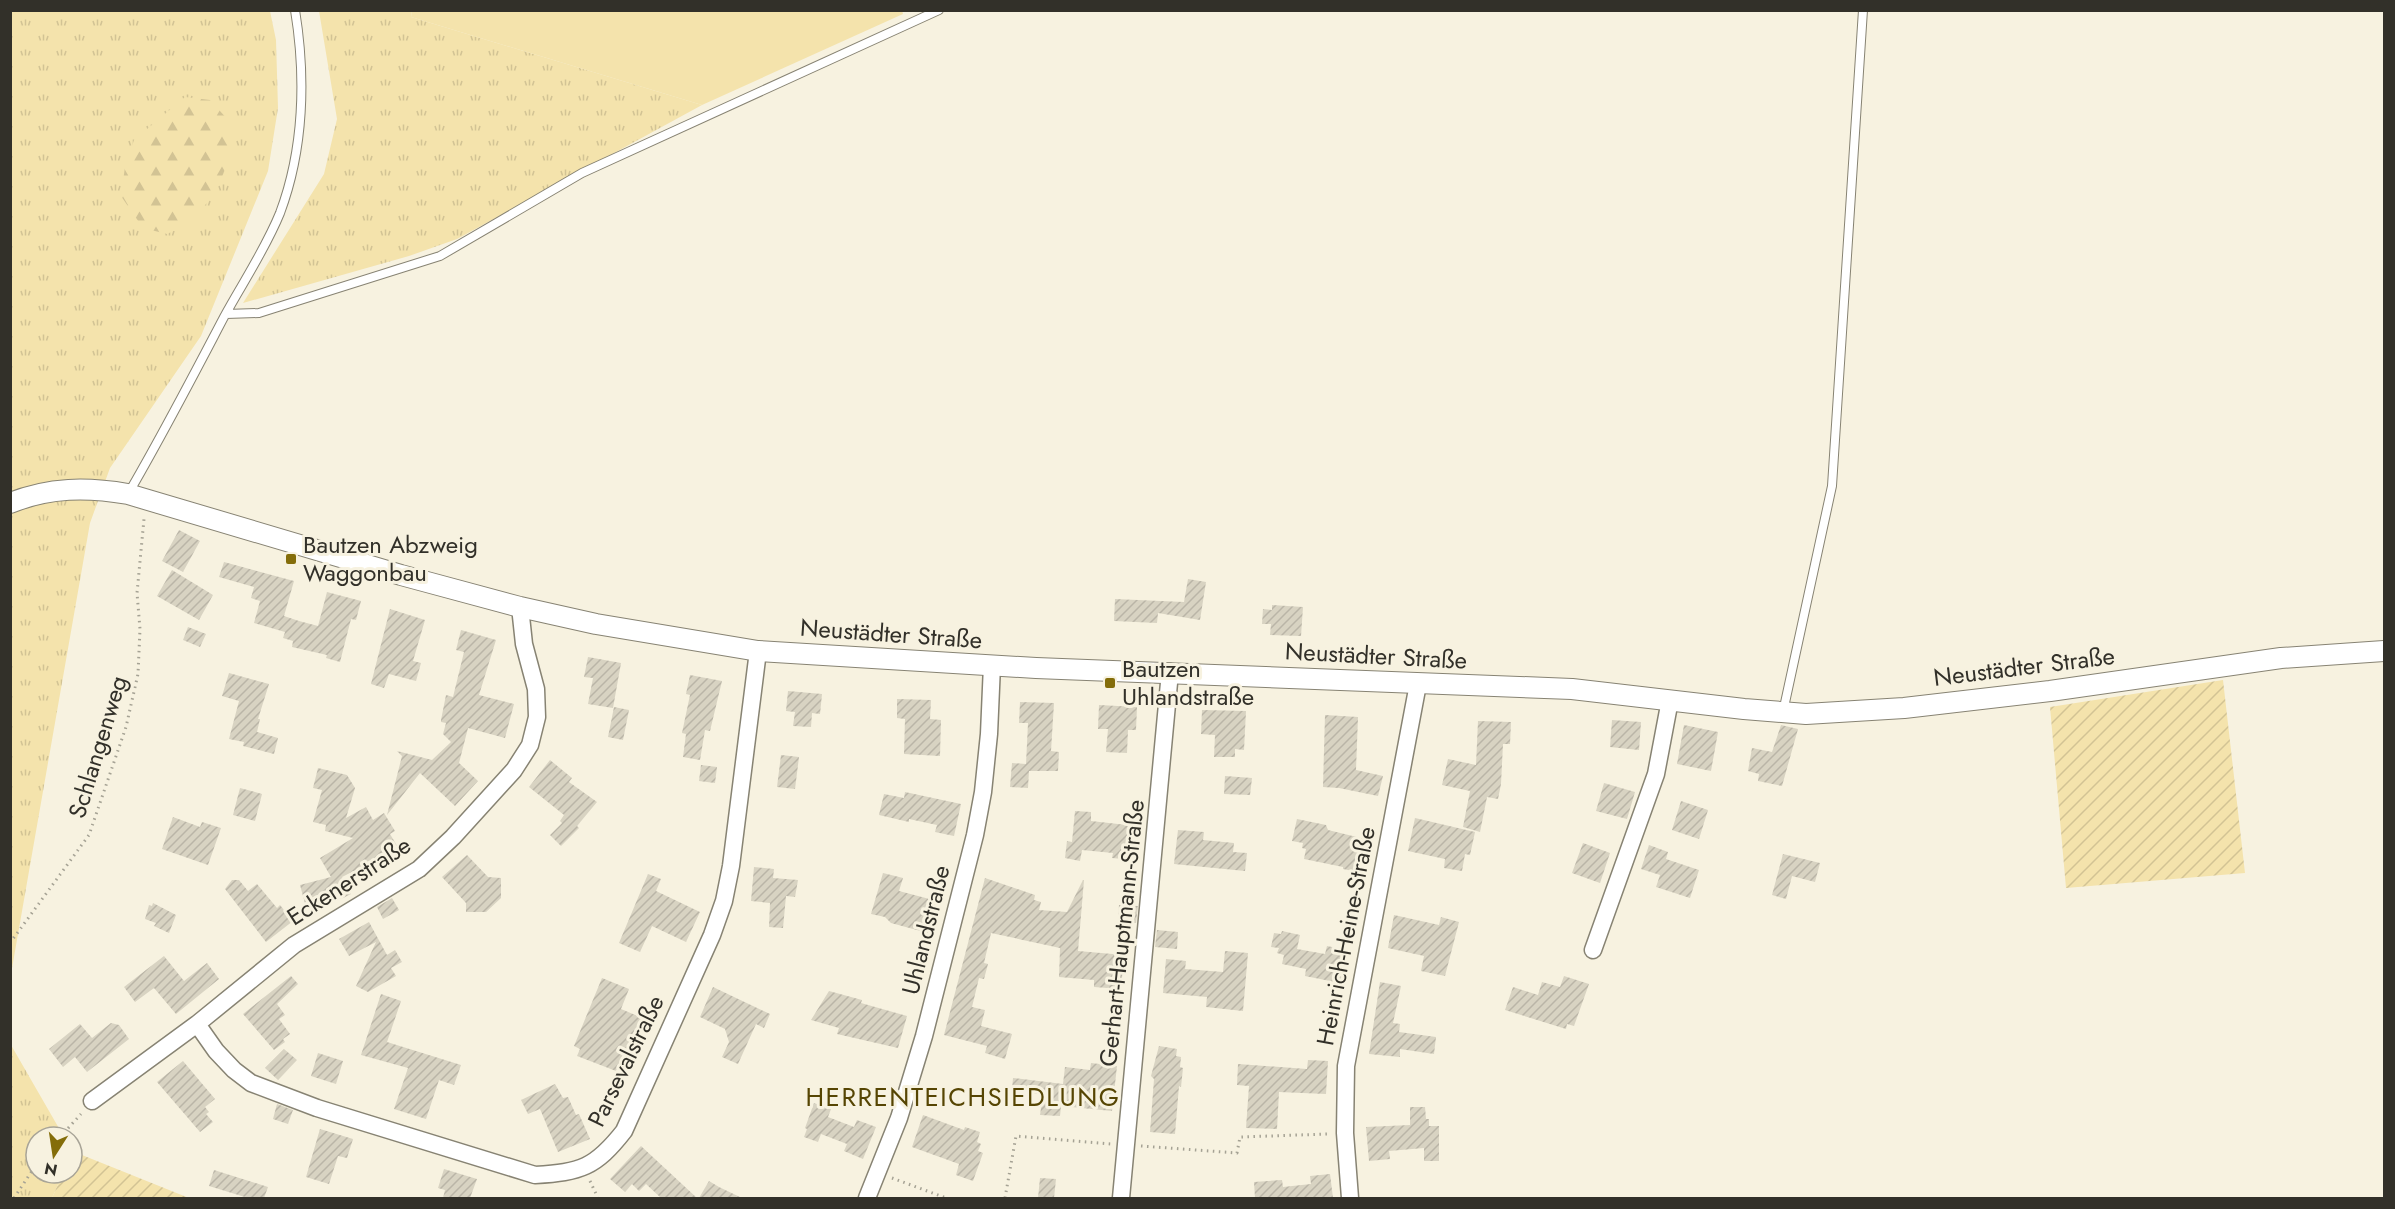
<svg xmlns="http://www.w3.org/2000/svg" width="2395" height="1209" viewBox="0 0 2395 1209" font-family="Jost,sans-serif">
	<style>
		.grass { fill: url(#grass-tufts) }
		.forest { fill: url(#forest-firs) }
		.park { fill: #f4e3ac }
		.garden { fill: url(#garden-furrows) }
		.building { fill: url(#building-hatch) }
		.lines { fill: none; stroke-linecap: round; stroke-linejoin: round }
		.service-casing { stroke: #878373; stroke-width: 10 }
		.minor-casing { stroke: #878373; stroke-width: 19 }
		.tertiary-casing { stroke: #878373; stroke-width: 22 }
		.path { stroke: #a5a294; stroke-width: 3; stroke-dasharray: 1.5 4.5; stroke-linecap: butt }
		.service { stroke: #fff; stroke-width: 8 }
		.minor { stroke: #fff; stroke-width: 16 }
		.tertiary { stroke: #fff; stroke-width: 20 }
		.poi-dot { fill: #846d0a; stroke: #f7f2e0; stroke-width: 2 }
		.labels { text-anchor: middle; stroke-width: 6; stroke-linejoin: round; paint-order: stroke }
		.poi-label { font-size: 24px; fill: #323029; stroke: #f7f2e0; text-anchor: start }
		.street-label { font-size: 24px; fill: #323029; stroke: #f7f2e0 }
		.neighbourhood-label { font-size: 26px; letter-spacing: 1.5px; fill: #564503; stroke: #f7f2e0 }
	</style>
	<defs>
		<pattern id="grass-tufts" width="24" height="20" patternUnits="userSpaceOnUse" patternTransform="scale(1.5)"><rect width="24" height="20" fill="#f4e3ac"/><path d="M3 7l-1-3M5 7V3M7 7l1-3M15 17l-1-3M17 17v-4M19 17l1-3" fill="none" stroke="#d2c394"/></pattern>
		<pattern id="forest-firs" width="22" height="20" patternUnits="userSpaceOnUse" patternTransform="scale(1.5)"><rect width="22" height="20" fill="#f4e3ac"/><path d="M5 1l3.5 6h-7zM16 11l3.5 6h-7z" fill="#d2c394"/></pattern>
		<pattern id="garden-furrows" width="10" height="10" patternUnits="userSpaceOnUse" patternTransform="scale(1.5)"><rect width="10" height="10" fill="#f4e3ac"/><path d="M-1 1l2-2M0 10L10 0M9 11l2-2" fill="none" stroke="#d2c394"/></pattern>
		<pattern id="building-hatch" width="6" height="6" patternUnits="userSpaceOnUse" patternTransform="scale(1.5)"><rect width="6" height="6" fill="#d8d3c2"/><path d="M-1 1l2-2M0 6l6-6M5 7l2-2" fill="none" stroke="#bab5a7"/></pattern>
	</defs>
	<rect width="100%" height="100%" fill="#f7f2e0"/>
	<path class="grass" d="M11,11H270L276,40L278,108L268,171L201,336L110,468L90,523L11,974Z
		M319,11H412L411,17L702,105L457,239L409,256L243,303L324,174L337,119Z
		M11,1045L64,1137H36V1173H63L52,1198H11Z"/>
	<path class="forest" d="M185,97L210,100L229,121L231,154L216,192L190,223L167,234L143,228L121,196L125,167L134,140Z"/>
	<path class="park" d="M412,11L902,10L903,14L702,105L411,17Z"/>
	<path class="garden" d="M2223,680L2245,873L2066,888L2050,707Z
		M72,1151L189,1198H52L63,1173H72Z"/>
	<path class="building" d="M179,530L200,541L183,572L162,561Z
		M224,562L294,581L284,616L299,621L318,626L327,592L361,601L356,620L351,619L340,662L326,658L327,655L292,647L293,641L283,638L285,632L254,623L260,601L251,598L254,587L219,577Z
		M172,570L213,595L199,620L157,596Z
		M1188,579L1206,582L1200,620L1158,613L1157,623L1114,621L1115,599L1184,602Z
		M1272,605L1303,607L1301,636L1270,635L1271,624H1262L1263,609L1272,610Z
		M390,609L425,620L413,661L421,663L416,681L389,674L384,688L371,684Z
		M188,627L206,634L200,647L183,640Z
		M461,630L496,640L479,695L514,704L505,738L468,728L459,763L478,781L455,806L420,773L387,815L402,756L397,751L432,760L451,742L443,734L446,723L441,722V720L446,695L453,697L464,652L456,650Z
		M588,657L621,663L613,708L588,704L593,678L584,677Z
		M229,673L269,684L258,719H260L257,732L278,738L274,754L243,746L244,742L229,739L239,701L222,696Z
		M690,675L722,681L710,731L705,730L700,760L683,757L686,734L682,733L690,695L686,694Z
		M788,691L822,694L820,714L812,713L811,727L793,726L795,712L786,711Z
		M897,699L931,700L930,719L941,720L940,756L904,754L905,719L897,718Z
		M1020,702L1054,703L1051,751L1059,752L1058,771H1029L1028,788L1010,787L1012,763L1026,764L1028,723H1019Z
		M1099,705L1137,707L1136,730H1128L1127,753L1106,752L1108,729H1098Z
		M614,707L629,710L623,740L608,737Z
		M1202,710L1246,711L1244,750L1235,749V757H1214L1215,735L1201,734Z
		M1325,715L1358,717L1356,770L1383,776L1378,796L1339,788L1323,787Z
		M1612,720L1641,722L1639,750L1610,747Z
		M1478,721L1511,722L1510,744H1503L1501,784L1498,799L1487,797L1480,832L1463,827L1470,791L1442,785L1448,759L1476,765Z
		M1684,725L1718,732L1711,771L1677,764Z
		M1781,725L1798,729L1782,786L1758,781L1759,774L1748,771L1752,748L1772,752Z
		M781,755L799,757L795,789L777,787Z
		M550,760L572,778L569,782L597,802L577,826L579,828L561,846L550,835L562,823L560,821L564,815L529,787Z
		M701,765L717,767L715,783L699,781Z
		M318,768L347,775L355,788L346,818L366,807L373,820L384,813L395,831L390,834L402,854L373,871L368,864L342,877L351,894L343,898L306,907L300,885L331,877L320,858L353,838L325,831L326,825L313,822L322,790L313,788Z
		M1225,776L1252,778L1250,795L1224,794Z
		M1604,783L1635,792L1627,819L1596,811Z
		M240,788L262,794L255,821L233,815Z
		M905,792L961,804L954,836L935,832L937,825L909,819V822L879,815L884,794L904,798Z
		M1681,801L1708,810L1699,839L1672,830Z
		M1075,811L1091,812V821L1136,826L1133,860L1112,858L1113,853L1082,850L1080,861L1065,858L1067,841L1072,842Z
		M173,817L200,827L202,822L221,828L208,865L162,849Z
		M1415,818L1475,832L1470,855L1465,854L1462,871L1444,868L1445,859L1408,851Z
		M1297,819L1326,825L1328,830L1369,840L1363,873L1343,869V867L1304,859L1306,849L1302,848L1303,843L1292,841Z
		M1178,830L1204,832L1203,840L1234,843L1233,852L1247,853L1245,871L1174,864Z
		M1583,843L1610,853L1600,883L1572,873Z
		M1649,845L1668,852L1666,859L1699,870L1690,898L1656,887L1660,875L1641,869Z
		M1783,854L1820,863L1815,882L1792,876L1786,899L1772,895Z
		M467,855L488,877L501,878V898L486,912H466V903L442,877Z
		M754,867L774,869L773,878L798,880L795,897L786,896L783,928L769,927L770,903L751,901Z
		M883,873L903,878L899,891L937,901L928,933L891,923L885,917L871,914Z
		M648,874L661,879L656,891L700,912L686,942L652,926L640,952L619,943Z
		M985,878L1035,895L1034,900L1041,902L1039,910L1067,912L1083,880H1084L1078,951L1124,955L1121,989L1094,987V980L1059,977L1060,948L991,933L984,963L988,964L984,979L979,978L972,1007L985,1010L981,1026L1012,1034L1005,1059L985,1053L987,1046L944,1035Z
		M232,880H239L248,891L257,884L277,908L280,905L293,921L266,942L225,889Z
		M392,898L399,910L383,919L377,907Z
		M153,903L176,915L169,933L154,926L156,923L145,919L149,905L152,906Z
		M1119,905L1138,906L1136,923L1118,922Z
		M1394,915L1439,925L1441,917L1459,922L1445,976L1421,971L1424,956L1388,948Z
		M369,922L387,955L395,950L402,962L391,968L396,976L368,992L356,986L376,942L349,956L339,939Z
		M1157,930L1178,932L1177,949L1155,947Z
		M1282,931L1300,935L1297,949L1325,954L1327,946L1347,950L1340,983L1305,976L1306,969L1282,964L1284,955L1277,953L1279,948L1271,947L1274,933L1281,934Z
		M1225,951L1248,953L1243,1011L1206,1007L1207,997L1163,993L1166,959L1186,961L1185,969L1223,972Z
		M164,956L184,981L207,963L219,979L176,1014L154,988L135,1002L124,987Z
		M291,976L298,984L277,1004L285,1015L279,1019L290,1034L283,1039L285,1042L274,1050L243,1014Z
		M1564,976L1589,984L1574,1026L1567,1024L1566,1029L1505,1010L1513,987L1538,995L1542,982L1560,987Z
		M602,978L629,989L621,1009L652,1022L638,1054L625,1049L616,1071L577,1056L580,1049L574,1046Z
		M1380,982L1401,986L1393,1023L1400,1024L1399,1032L1436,1037L1434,1054L1400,1049V1057L1369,1054Z
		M713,987L770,1014L764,1028L756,1024L738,1064L722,1057L729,1042L725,1029L700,1017Z
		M829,991L862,1000L861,1003L907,1016L898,1048L837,1034L839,1028L811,1020Z
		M381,994L401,1001L387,1042L461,1065L454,1085L439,1080L426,1119L394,1109L408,1068L361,1055Z
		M111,1023L119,1025L129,1039L87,1072L75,1057L63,1067L49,1049L80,1024L92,1038Z
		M1159,1046L1177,1049L1176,1056L1181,1057L1180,1067L1183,1068L1181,1087L1179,1086L1175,1134L1150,1132L1154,1079L1151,1076Z
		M284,1049L297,1060L278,1080L265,1068Z
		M318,1053L343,1061L336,1084L311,1076Z
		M1308,1060L1328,1061L1326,1094L1279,1092L1277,1129L1246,1128L1249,1086L1237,1085L1238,1064L1307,1069Z
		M183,1061L215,1099L205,1107L209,1112L206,1114L213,1122L200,1132L157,1082Z
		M1091,1063L1117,1066L1112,1111L1061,1106L1060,1116L1040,1115L1043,1095L1012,1089L1013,1078L1063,1084L1065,1067L1090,1070Z
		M555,1084L563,1098L568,1097L576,1115L579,1114L590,1139L558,1152L540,1109L528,1114L521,1100Z
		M814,1103L831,1109L828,1117L854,1127L857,1120L876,1127L863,1159L844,1151L847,1144L821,1134L818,1142L804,1137L807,1129L805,1128Z
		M277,1104L293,1110L288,1124L273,1119Z
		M1410,1107H1425L1426,1119H1429V1126H1439V1161H1424V1148L1389,1151L1390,1159L1369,1161L1366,1127L1410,1125Z
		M923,1115L964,1130L965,1127L980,1132L977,1142L981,1144L978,1151L983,1153L973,1181L956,1175L959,1164L912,1147Z
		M320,1129L353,1139L347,1158L338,1156L329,1184L306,1177Z
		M641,1146L697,1198H661L646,1184L639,1191L632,1184L625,1192L610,1179Z
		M444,1169L477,1179L470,1198H443L445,1190L438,1188Z
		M214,1170L268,1187L264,1198H248L209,1186Z
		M1330,1174L1333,1198H1255L1254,1182L1282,1180L1283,1187L1311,1184L1310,1176Z
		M1040,1178L1056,1179L1054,1198H1038Z
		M709,1181L719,1187L742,1198H699Z"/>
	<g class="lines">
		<g class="service-casing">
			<path id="service" d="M226,314L259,313L440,256L582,173L939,10
				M128,494C162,436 193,376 224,317C243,282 265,250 280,213C304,149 306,77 295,10
				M1783,712L1832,486L1863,10"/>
		</g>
		<g class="minor-casing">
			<path id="minor" d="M1593,950L1656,774L1670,700
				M197,1024L216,1051L234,1070L251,1083L317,1108L535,1175C581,1172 595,1168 624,1131L712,935L724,901L731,866L758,651
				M92,1101L197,1024L294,945L419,869L453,837L514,770L530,745L537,717L536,689L524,644L520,607
				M867,1198L899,1118L924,1036L975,835L983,792L989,734L992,665
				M1121,1198L1170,672
				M1350,1198L1345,1133L1346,1066L1418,684"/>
		</g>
		<g class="tertiary-casing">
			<path id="tertiary" d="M10,503C50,487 87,487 128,494L401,575L520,607L596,624L758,651L1036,668L1572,689L1744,709L1806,714L1904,708L2050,691L2281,658L2384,651"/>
		</g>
		<path class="path" d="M10,943L89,835L126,727L138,674L140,629L137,593L144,519
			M60,1137L81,1114
			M1141,1146L1237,1153L1240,1137L1328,1134
			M892,1178L946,1198
			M590,1181L598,1198
			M14,1198L36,1165
			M1005,1198L1016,1136L1111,1144"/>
		<use href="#service" class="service"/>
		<use href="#minor" class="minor"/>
		<use href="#tertiary" class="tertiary"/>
	</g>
	<g class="poi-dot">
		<rect x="285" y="553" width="12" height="12" rx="3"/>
		<rect x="1104" y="677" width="12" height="12" rx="3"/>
	</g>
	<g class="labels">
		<g class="poi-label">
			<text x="303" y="553">Bautzen Abzweig<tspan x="303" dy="28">Waggonbau</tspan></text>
			<text x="1122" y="677">Bautzen<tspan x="1122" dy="28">Uhlandstraße</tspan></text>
		</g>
		<g class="street-label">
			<text transform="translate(891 634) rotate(4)" y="8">Neustädter Straße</text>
			<text transform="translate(1376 656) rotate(3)" y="8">Neustädter Straße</text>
			<text transform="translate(2024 667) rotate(-7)" y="8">Neustädter Straße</text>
			<text transform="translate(98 747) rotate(-73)" y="8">Schlangenweg</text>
			<text transform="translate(349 881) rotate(-33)" y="8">Eckenerstraße</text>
			<text transform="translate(926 930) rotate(-76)" y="8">Uhlandstraße</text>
			<text transform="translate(1122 933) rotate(-84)" y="8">Gerhart-Hauptmann-Straße</text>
			<text transform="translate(1346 936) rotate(-79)" y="8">Heinrich-Heine-Straße</text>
			<text transform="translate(626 1061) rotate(-64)" y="8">Parsevalstraße</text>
		</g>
		<g class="neighbourhood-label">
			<text x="963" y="1106">HERRENTEICHSIEDLUNG</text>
		</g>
	</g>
	<rect width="2395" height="1209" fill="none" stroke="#323029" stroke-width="24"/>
	<g transform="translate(54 1155) rotate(192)"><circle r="28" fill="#f7f2e0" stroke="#a8a497" stroke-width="1.5"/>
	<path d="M0-4.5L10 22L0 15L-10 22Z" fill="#846d0a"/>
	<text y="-9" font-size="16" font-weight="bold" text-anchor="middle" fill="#323029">N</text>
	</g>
</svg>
